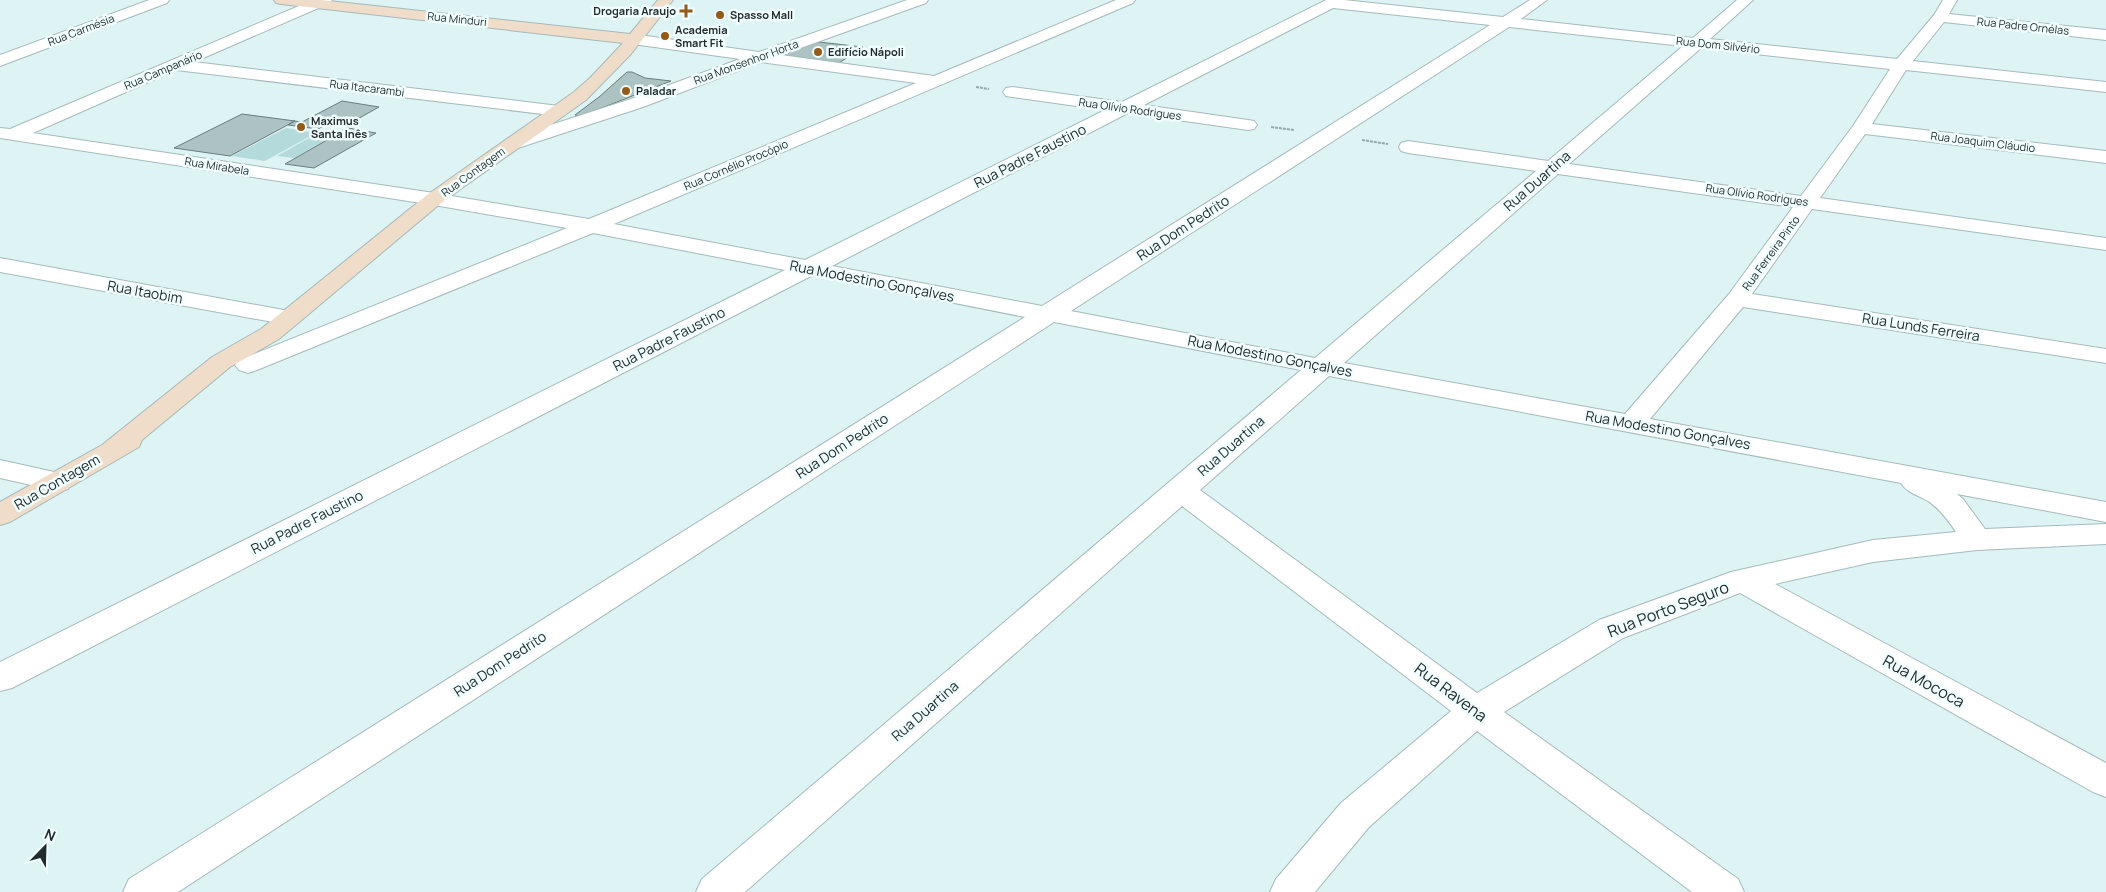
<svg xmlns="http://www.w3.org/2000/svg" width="2106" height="892" viewBox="0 0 2106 892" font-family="Manrope,sans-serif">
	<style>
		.green { fill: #b5dadb }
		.building { fill: #acc2c3; stroke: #697d7e }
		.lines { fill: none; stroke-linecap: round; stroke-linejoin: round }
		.street-casing { stroke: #a5babb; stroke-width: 2 }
		.secondary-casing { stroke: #a5babb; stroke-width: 2 }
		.path { stroke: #96a8a8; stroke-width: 2; stroke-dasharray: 3 1; stroke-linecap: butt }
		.street { fill: #fff; fill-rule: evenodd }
		.secondary { fill: #efdcc9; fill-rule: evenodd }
		.poi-dot { fill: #945a17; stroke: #f1feff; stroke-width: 2 }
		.labels { text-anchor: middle; stroke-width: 5; stroke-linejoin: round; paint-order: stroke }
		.far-poi-label { font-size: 11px; font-weight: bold; fill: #232c2c; stroke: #f1feff; text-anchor: start }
		.far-street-label { font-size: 11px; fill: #232c2c; stroke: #f1feff }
		.street-label { font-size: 14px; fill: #232c2c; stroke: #f1feff }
		.near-street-label { font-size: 16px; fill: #232c2c; stroke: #f1feff }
	</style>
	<rect width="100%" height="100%" fill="#ddf3f4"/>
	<path class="green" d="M286,128L316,133L265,161L232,156Z
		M309,138L326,140L294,158L277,156Z"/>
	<path class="building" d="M810,41L863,47L839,63L776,55Z
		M627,72H632L645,78L671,81L581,116L575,115L599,97Z
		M342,101L379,107L345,126L327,124L318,129L288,125L294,121L302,122Z
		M242,114L295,121L230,156L174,148Z
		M348,128L376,133L314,168L285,164Z"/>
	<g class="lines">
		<g class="street-casing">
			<path id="street" d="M149,0H169L167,3L0,66V55Z
				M313,0H332L330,3L194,62L559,106L565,107L568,111L565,115L559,116L176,70L33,133L434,193L589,219L916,83L761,62L643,107L521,147L514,149L507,147L505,143L507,139L631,99L740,59L633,44L627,42L625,39L627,36L633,34L759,52L907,0H928L926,3L781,55L934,76L1116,0H1135L1133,3L614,224L805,260L1105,110L1012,97L1006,96L1003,92L1006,88L1012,87L1122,102L1326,0H1344L1503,17L1530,0H1547L1521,19L1693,38L1737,0H1753L1710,39L1897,59L1934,15L1943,0H1957L1949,14L2106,30V40L1944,22L1913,61L2106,82V92L1906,70L1872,124L2106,151V163L1865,134L1820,198L2106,238V250L1812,209L1752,294L2106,349V363L1743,307L1650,419L2106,502V522L1957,494L1963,499L1985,529L2106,524V544L1977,550L1873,562L1775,584L2106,763V797L2093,792L1740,593L1623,638L1504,712L1738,879L1744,892H1692L1477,731L1369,827L1315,892H1270L1276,879L1341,803L1451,711L1182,506L745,892H696L702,879L1301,370L1054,322L178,892H123L129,879L1025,317L813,275L12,688L0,691V662L785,270L593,233L257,370L248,373L239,370L235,365L239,360L567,228L434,205L0,138V128L10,129ZM1333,8L1490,25L1042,306L832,266L1128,113L1248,130L1254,129L1257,125L1254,121L1248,120L1144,105ZM1509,27L1683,46L1548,161L1408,141L1401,143L1399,147L1401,151L1408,153L1536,171L1315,358L1071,311ZM1701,48L1890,69L1853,126L1801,196L1569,164ZM1558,174L1793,207L1729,294L1625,414L1344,363ZM1329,376L1901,483C1907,493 1918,495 1928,501C1940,509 1948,520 1956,532L1873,540L1731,572L1599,620L1477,693L1200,490Z
				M0,258L289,311L297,313L301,318L297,323L289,325L0,272Z
				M0,460L68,475L72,482L68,489L58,491L0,478Z"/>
		</g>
		<g class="secondary-casing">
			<path id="secondary" d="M274,0H320L630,34L658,0H673L631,54L586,100L441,203L279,339L230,367L142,440L139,447L10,522L0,525V502L102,445L212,357L261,329L427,195L574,92L590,78L623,43L281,4L276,3Z"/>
		</g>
		<path class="path" d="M976,87L989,89
			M1271,127L1294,130
			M1362,140L1388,144"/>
		<use href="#street" class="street"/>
		<use href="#secondary" class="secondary"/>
	</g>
	<g class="poi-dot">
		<path d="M683.5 3.5h5v5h5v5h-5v5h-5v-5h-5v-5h5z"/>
		<circle cx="720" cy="15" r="5"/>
		<circle cx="665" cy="36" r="5"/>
		<circle cx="818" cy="52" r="5"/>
		<circle cx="626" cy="91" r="5"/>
		<circle cx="301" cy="127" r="5"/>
	</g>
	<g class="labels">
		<g class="far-poi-label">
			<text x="676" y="15" text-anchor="end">Drogaria Araujo</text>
			<text x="730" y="19">Spasso Mall</text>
			<text x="675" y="34">Academia<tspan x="675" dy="13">Smart Fit</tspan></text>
			<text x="828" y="56">Edifício Nápoli</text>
			<text x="636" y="95">Paladar</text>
			<text x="311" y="125">Maximus<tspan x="311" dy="13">Santa Inês</tspan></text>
		</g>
		<g class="far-street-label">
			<text transform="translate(457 19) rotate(6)" y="4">Rua Minduri</text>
			<text transform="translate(2023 26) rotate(6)" y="4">Rua Padre Ornélas</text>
			<text transform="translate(81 30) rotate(-21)" y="4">Rua Carmésia</text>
			<text transform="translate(1718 45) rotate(6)" y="4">Rua Dom Silvério</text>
			<text transform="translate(746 62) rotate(-20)" y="4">Rua Monsenhor Horta</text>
			<text transform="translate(163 70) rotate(-23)" y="4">Rua Campanário</text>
			<text transform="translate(367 88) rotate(7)" y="4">Rua Itacarambi</text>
			<text transform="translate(1130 109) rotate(8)" y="4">Rua Olívio Rodrigues</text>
			<text transform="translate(1983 142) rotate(7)" y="4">Rua Joaquim Cláudio</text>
			<text transform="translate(736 165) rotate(-23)" y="4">Rua Cornélio Procópio</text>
			<text transform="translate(217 166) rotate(9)" y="4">Rua Mirabela</text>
			<text transform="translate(473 172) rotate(-36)" y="4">Rua Contagem</text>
			<text transform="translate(1757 195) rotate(8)" y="4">Rua Olívio Rodrigues</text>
			<text transform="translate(1771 253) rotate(-54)" y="4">Rua Ferreira Pinto</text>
		</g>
		<g class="street-label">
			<text transform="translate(1030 156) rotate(-27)" y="5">Rua Padre Faustino</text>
			<text transform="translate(1537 181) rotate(-41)" y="5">Rua Duartina</text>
			<text transform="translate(1183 228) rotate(-33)" y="5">Rua Dom Pedrito</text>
			<text transform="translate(872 281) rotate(11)" y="5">Rua Modestino Gonçalves</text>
			<text transform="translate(145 292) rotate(10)" y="5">Rua Itaobim</text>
			<text transform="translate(1921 327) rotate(9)" y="5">Rua Lunds Ferreira</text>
			<text transform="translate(669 339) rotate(-27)" y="5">Rua Padre Faustino</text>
			<text transform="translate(1270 356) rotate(11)" y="5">Rua Modestino Gonçalves</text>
			<text transform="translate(1668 430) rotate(10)" y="5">Rua Modestino Gonçalves</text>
			<text transform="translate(842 446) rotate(-33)" y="5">Rua Dom Pedrito</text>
			<text transform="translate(1231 446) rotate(-41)" y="5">Rua Duartina</text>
			<text transform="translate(57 482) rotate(-30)" y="5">Rua Contagem</text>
			<text transform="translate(307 522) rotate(-27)" y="5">Rua Padre Faustino</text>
			<text transform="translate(500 664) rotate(-33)" y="5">Rua Dom Pedrito</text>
			<text transform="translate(925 711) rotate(-41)" y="5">Rua Duartina</text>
		</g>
		<g class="near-street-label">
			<text transform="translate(1668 609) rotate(-21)" y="6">Rua Porto Seguro</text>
			<text transform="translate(1924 681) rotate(29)" y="6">Rua Mococa</text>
			<text transform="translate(1451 692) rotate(37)" y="6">Rua Ravena</text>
		</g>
	</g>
	<g transform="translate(45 847) rotate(23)" stroke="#f1feff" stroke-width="4" paint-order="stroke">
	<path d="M0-4L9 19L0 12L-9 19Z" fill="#232c2c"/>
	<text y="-8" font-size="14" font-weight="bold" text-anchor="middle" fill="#232c2c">N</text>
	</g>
</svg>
